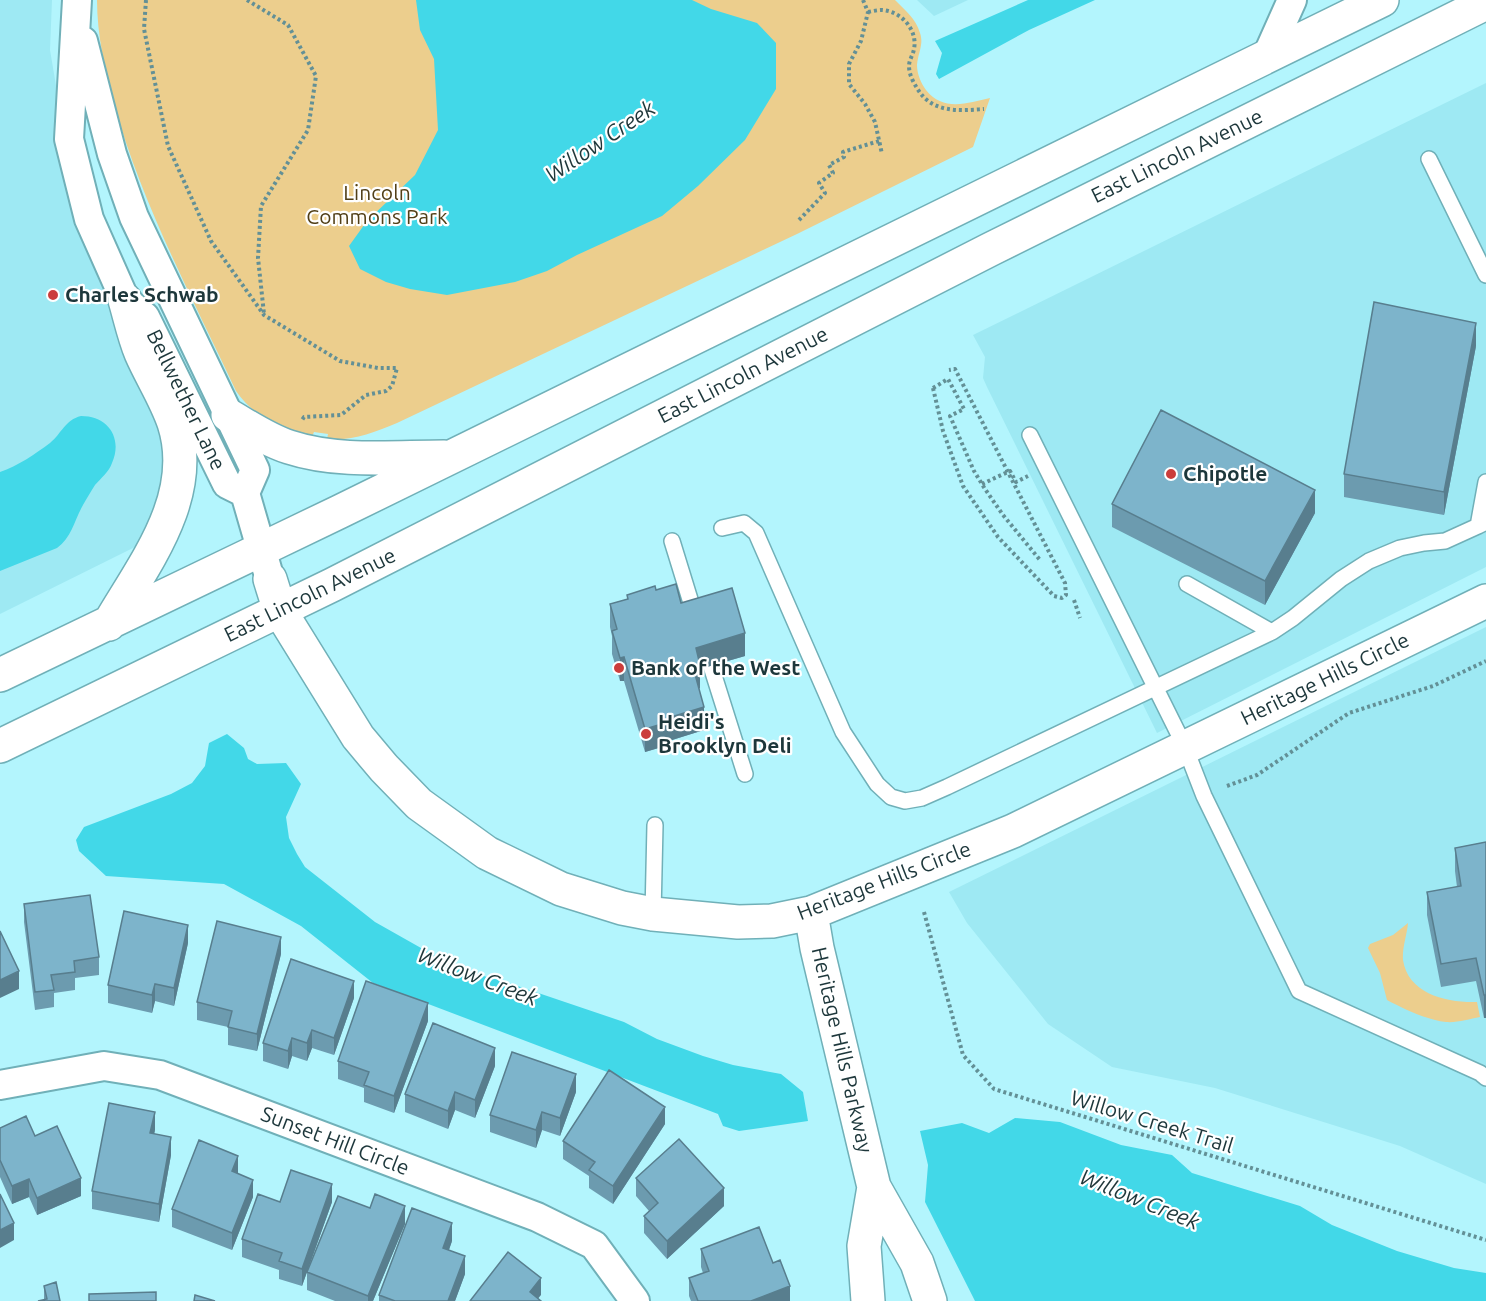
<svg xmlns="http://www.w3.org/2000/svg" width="1486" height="1301" viewBox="0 0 1486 1301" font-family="Ubuntu,sans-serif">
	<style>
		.built { fill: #9ee9f3 }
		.green { fill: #ecce8d }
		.water { fill: #42d8e8 }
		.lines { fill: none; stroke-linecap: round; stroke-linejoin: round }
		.service-casing { stroke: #70b0b8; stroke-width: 18 }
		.minor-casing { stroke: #70b0b8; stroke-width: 32 }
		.tertiary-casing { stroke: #70b0b8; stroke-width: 36 }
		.primary-casing { stroke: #70b0b8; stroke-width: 36 }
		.path { stroke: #639096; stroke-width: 4; stroke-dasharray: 3 3; stroke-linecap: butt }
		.service { stroke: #fff; stroke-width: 15 }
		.minor { stroke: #fff; stroke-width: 28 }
		.tertiary { stroke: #fff; stroke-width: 33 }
		.primary { stroke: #fff; stroke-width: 33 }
		.path-bridge { stroke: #639096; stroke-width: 4; stroke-dasharray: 3 3; stroke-linecap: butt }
		.wall { fill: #6c9baf }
		.shaded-wall { fill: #587e8e }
		.building { fill: #7db4cb; stroke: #587e8e; stroke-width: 1.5 }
		.poi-dot { fill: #cb3d3b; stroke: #fff; stroke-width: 2 }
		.labels { text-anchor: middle; stroke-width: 4.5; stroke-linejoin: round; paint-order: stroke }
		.street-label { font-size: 21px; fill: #1d373b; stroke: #fff }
		.park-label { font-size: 21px; fill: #513f17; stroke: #fff }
		.poi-label { font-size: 21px; font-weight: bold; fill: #1d373b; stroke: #fff; text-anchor: start }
		.water-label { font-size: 22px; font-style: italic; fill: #1f373a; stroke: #fff }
	</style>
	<rect width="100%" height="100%" fill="#b3f5fd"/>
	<path class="built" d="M0,0H52L50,50L63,127L85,233L97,276L163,417L171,467L144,537L135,547L0,614Z
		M917,0H968L934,16Z
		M1486,83V567L1157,733L987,387L983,378L985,357L973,335Z
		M1486,627V1184L1400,1146L1215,1088L1112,1067L1048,1024L967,923L949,892Z"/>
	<path class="green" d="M97,0H895C905,10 916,19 920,33C924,44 918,53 917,65C917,74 921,83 926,90C943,112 968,103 990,98L973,147L797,234L397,423C373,433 353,441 327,439L328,434L314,432L312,437C282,430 254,417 236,391C192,297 142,204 114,104C105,70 97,35 97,0Z
		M1408,923C1407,935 1402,948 1403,960C1408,994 1447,1003 1477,1002L1480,1017C1469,1019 1457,1023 1446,1022C1427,1020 1404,1009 1387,1000L1380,973L1368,948L1370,944L1393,935Z"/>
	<path class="water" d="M416,0H692L711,9L757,23L776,43V89L745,140L698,186L662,216L577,255L547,271L515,282L447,295L410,289L386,282L360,269L349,246L367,221L415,175L438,130L434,59L420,30Z
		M1028,0H1095L1029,30L939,79L936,74L942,53L935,41Z
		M81,416C108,416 123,438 112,463C109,472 101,478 95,485C91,491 87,498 83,505C74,521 72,537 57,548L0,571V472C18,466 35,454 50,443C62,433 65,420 81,416Z
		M227,734L244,748L248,759L257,764L286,763L301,784L286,817L289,838L297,854L305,867L375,922L460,970L503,981L624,1022L657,1039L703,1056L733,1065L781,1074L803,1092L808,1121L739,1131L723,1126L718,1114L373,983L301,926L224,884L106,876L79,851L76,840L84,827L171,794L192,783L205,766L209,743Z
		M1015,1118L1060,1122L1121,1145L1172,1155L1192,1173L1300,1206L1332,1225L1397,1251L1454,1268L1486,1273V1301H975L925,1202L928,1165L920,1131L962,1123L989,1133Z"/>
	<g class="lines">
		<g class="service-casing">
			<path id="service" d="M1429,159L1486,275
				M1030,435L1185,747L1204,796L1299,991L1480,1073L1486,1078
				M1486,482L1478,526L1486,522
				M722,528L744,523L756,533L843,732L877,784L891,797L905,801L922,798L947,787L1272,632L1293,618L1341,579L1369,561L1400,548L1424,543L1445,541L1478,526
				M672,541L696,619
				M1187,584L1272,632
				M705,647L745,774
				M653,914L655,825"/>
		</g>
		<g class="minor-casing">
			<path id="minor" d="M77,0L69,139L89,219L125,300L145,317L227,484L245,493
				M83,41L112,154L134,217L255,470L245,493
				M1267,56L1292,0
				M245,493L267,569
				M0,1085L104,1066L160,1075L537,1217L594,1245L635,1301"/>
		</g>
		<g class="tertiary-casing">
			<path id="tertiary" d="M270,579L280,611L358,737L384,768L419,804L487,853L561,889L622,908L653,914L738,922L772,921L811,913L1013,831L1486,601
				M811,913L817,948L874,1187L917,1263L930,1301
				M868,1301L864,1246L874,1187"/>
		</g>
		<g class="primary-casing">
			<path id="primary" d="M228,415C247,426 267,440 289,447C338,463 393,457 444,457
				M109,624C144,564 198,497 174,423C166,399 151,376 141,353C134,336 130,317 125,300
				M0,675L339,512L1382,0
				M0,746L332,585L991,249L1486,3"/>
		</g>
		<path class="path" d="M146,0L144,29L168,146L211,241L264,315L340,361L378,368H397L392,386L386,391L366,395L341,415L304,417L302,420
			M247,0L288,25L316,76L308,130L261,206L258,258L264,314
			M863,0L868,12L861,41L849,64V84L865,104L875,122L882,154
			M868,12C873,11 878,10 882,10C901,11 918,30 914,49C913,55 909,60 909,66C909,74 913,82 917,88C931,113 958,111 984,109
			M799,220L825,193L819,183L833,173L829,165L844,157L843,152L879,141
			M933,388L948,379L964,409L950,416L974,471L985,489L1003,515L1040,560
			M982,484L1010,471L1016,482L1028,476
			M1074,600L1080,618
			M1227,786L1257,775L1349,713L1433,686L1486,661
			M924,912L963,1055L994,1089L1486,1240"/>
		<use href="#service" class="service"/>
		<use href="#minor" class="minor"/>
		<use href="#tertiary" class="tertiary"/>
		<use href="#primary" class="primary"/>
		<path class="path-bridge" d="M933,388L943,431L963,486L998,537L1054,596L1062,598L1066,595L1065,583L955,369L949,370"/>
	</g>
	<path class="wall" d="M1476,346L1444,515L1344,497V474Z
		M1112,504L1315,513L1265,605L1112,527Z
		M656,590L681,603L745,656L700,669V688L699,689L704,730L672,740V744L645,752L624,681H620L612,654V636L610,627V604L627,599V595Z
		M1486,842L1484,1018L1476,981L1441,987L1427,915V892L1457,887L1455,871V848Z
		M24,904L99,957V975L75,978V990L54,993V1007L35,1010L24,922Z
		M188,943L174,1006L155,1001L152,1013L108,1003V985Z
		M281,954L257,1051L228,1045V1027L197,1020V1002Z
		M354,998L334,1055L312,1048L307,1061L292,1056L288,1069L263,1061V1043Z
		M428,1021L394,1113L364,1102V1088L338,1079V1061Z
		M495,1066L475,1118L455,1110L448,1129L405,1112V1094Z
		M576,1092L560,1136L542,1130L536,1148L490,1132V1115Z
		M665,1124L613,1204L589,1188V1176L563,1159V1141Z
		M0,1128L35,1136L81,1196L37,1215L29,1197L12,1204L0,1177Z
		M155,1130L154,1134L171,1155L159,1222L92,1209V1191Z
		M238,1174L253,1197L232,1250L172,1227V1209Z
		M636,1178L724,1206L667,1259L644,1233V1216L649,1211L636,1196Z
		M280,1202H332L302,1286L279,1279V1270L242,1257V1239Z
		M370,1208L405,1224L373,1301H335L307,1290V1272Z
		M452,1241L449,1250L465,1274L455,1301H379V1295Z
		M701,1249L773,1263L790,1301H691L689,1296V1278L703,1273L701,1267Z
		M44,1286L60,1301L44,1300Z"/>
	<path class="shaded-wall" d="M1476,323V346L1444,515V492Z
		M1315,490V513L1265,605V581Z
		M745,633V656L700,669V688L693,690V667L696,648Z
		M624,657V681H620V658Z
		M704,707V730L672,740V744L645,752V729L671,717Z
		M188,925V943L174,1006V988Z
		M281,937V954L257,1051V1034Z
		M19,971V989L0,998V980Z
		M354,981V998L334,1055V1038Z
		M155,984V1001L152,1013V995Z
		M1484,995H1486V1018H1484Z
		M428,1003V1021L394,1113V1096Z
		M312,1030V1048L307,1061V1043Z
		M292,1038V1056L288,1069V1051Z
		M495,1048V1066L475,1118V1100Z
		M576,1074V1092L560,1136V1118Z
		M455,1092V1110L448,1129V1111Z
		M665,1107V1124L613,1204V1186Z
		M155,1112V1130L150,1151V1133Z
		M542,1112V1130L536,1148V1130Z
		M171,1137V1155L159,1222V1204Z
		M238,1156V1174L232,1171Z
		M81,1178V1196L37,1215V1198Z
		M29,1179V1197L12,1204V1186Z
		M253,1180V1197L232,1250V1233Z
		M332,1184V1202L302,1286V1269Z
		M724,1188V1206L667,1259V1241Z
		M405,1206V1224L373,1301H368V1296Z
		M14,1223V1240L0,1248V1230Z
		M452,1223V1241L443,1266V1248Z
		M465,1256V1274L455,1301H448Z
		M541,1278V1295L536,1301L530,1292Z
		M790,1286V1301H751Z"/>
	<path class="building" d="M1374,302L1476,323L1444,492L1344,474Z
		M1161,410L1315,490L1265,581L1112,504Z
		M676,584L681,603L732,588L745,633L696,648L700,665L693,667L704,707L671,717L672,721L645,729L624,657L620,658L612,631L617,629L610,604L628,599L627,595L655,586L656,590Z
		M1486,842V995H1484L1476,958L1441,964L1427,892L1461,886L1455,848Z
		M90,895L99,957L74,961L75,972L51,975L54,990L35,992L24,904Z
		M124,911L188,925L174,988L155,984L152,995L108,985Z
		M217,921L281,937L257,1034L228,1027L232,1011L197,1002Z
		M0,931L19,971L0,980Z
		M291,959L354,981L334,1038L312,1030L307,1043L292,1038L288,1051L263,1043Z
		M366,981L428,1003L394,1096L364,1085L369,1072L338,1061Z
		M433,1023L495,1048L475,1100L455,1092L448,1111L405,1094Z
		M512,1052L576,1074L560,1118L542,1112L536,1130L490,1115Z
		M609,1070L665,1107L613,1186L589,1170L595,1162L563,1141Z
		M109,1103L155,1112L150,1133L171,1137L159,1204L92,1191Z
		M26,1116L35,1136L57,1126L81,1178L37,1198L29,1179L12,1186L0,1160V1128Z
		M679,1139L724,1188L667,1241L644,1216L658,1203L636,1178Z
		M199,1140L238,1156L232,1171L253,1180L232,1233L172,1209Z
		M291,1170L332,1184L302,1269L279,1261L282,1253L242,1239L258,1194L280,1202Z
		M0,1194L14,1223L0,1230Z
		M375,1194L405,1206L368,1296L307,1272L338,1196L370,1208Z
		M412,1208L452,1223L443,1248L465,1256L448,1301H395L379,1295Z
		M759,1227L773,1263L780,1260L790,1286L751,1301H698L689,1278L709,1271L701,1249Z
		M508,1252L541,1278L530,1292L541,1301H470Z
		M56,1282L60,1301H38L47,1299L44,1286Z
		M156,1292V1301H89V1294Z
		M195,1295L215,1301H194Z"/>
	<g class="poi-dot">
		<circle cx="53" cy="295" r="6"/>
		<circle cx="1171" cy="474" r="6"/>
		<circle cx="619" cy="668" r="6"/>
		<circle cx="646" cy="734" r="6"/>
	</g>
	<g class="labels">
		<g class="street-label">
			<text transform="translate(1177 156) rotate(-26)" y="7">East Lincoln Avenue</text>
			<text transform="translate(743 375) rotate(-27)" y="7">East Lincoln Avenue</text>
			<text transform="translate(186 400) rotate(64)" y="7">Bellwether Lane</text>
			<text transform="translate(310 595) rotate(-26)" y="7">East Lincoln Avenue</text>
			<text transform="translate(1325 679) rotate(-26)" y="7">Heritage Hills Circle</text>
			<text transform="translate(884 881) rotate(-21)" y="7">Heritage Hills Circle</text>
			<text transform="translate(842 1050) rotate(77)" y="7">Heritage Hills Parkway</text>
			<text transform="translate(1152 1122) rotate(17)" y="7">Willow Creek Trail</text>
			<text transform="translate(335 1141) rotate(21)" y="7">Sunset Hill Circle</text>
		</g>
		<g class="park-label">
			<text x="377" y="200">Lincoln<tspan x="377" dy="24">Commons Park</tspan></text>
		</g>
		<g class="poi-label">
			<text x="65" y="302">Charles Schwab</text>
			<text x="1183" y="481">Chipotle</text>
			<text x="631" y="675">Bank of the West</text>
			<text x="658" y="729">Heidi's<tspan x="658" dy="24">Brooklyn Deli</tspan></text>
		</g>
		<g class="water-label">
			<text transform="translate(600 141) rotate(-34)" y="8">Willow Creek</text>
			<text transform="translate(478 976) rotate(21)" y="8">Willow Creek</text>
			<text transform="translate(1140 1199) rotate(22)" y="8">Willow Creek</text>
		</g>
	</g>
</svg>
